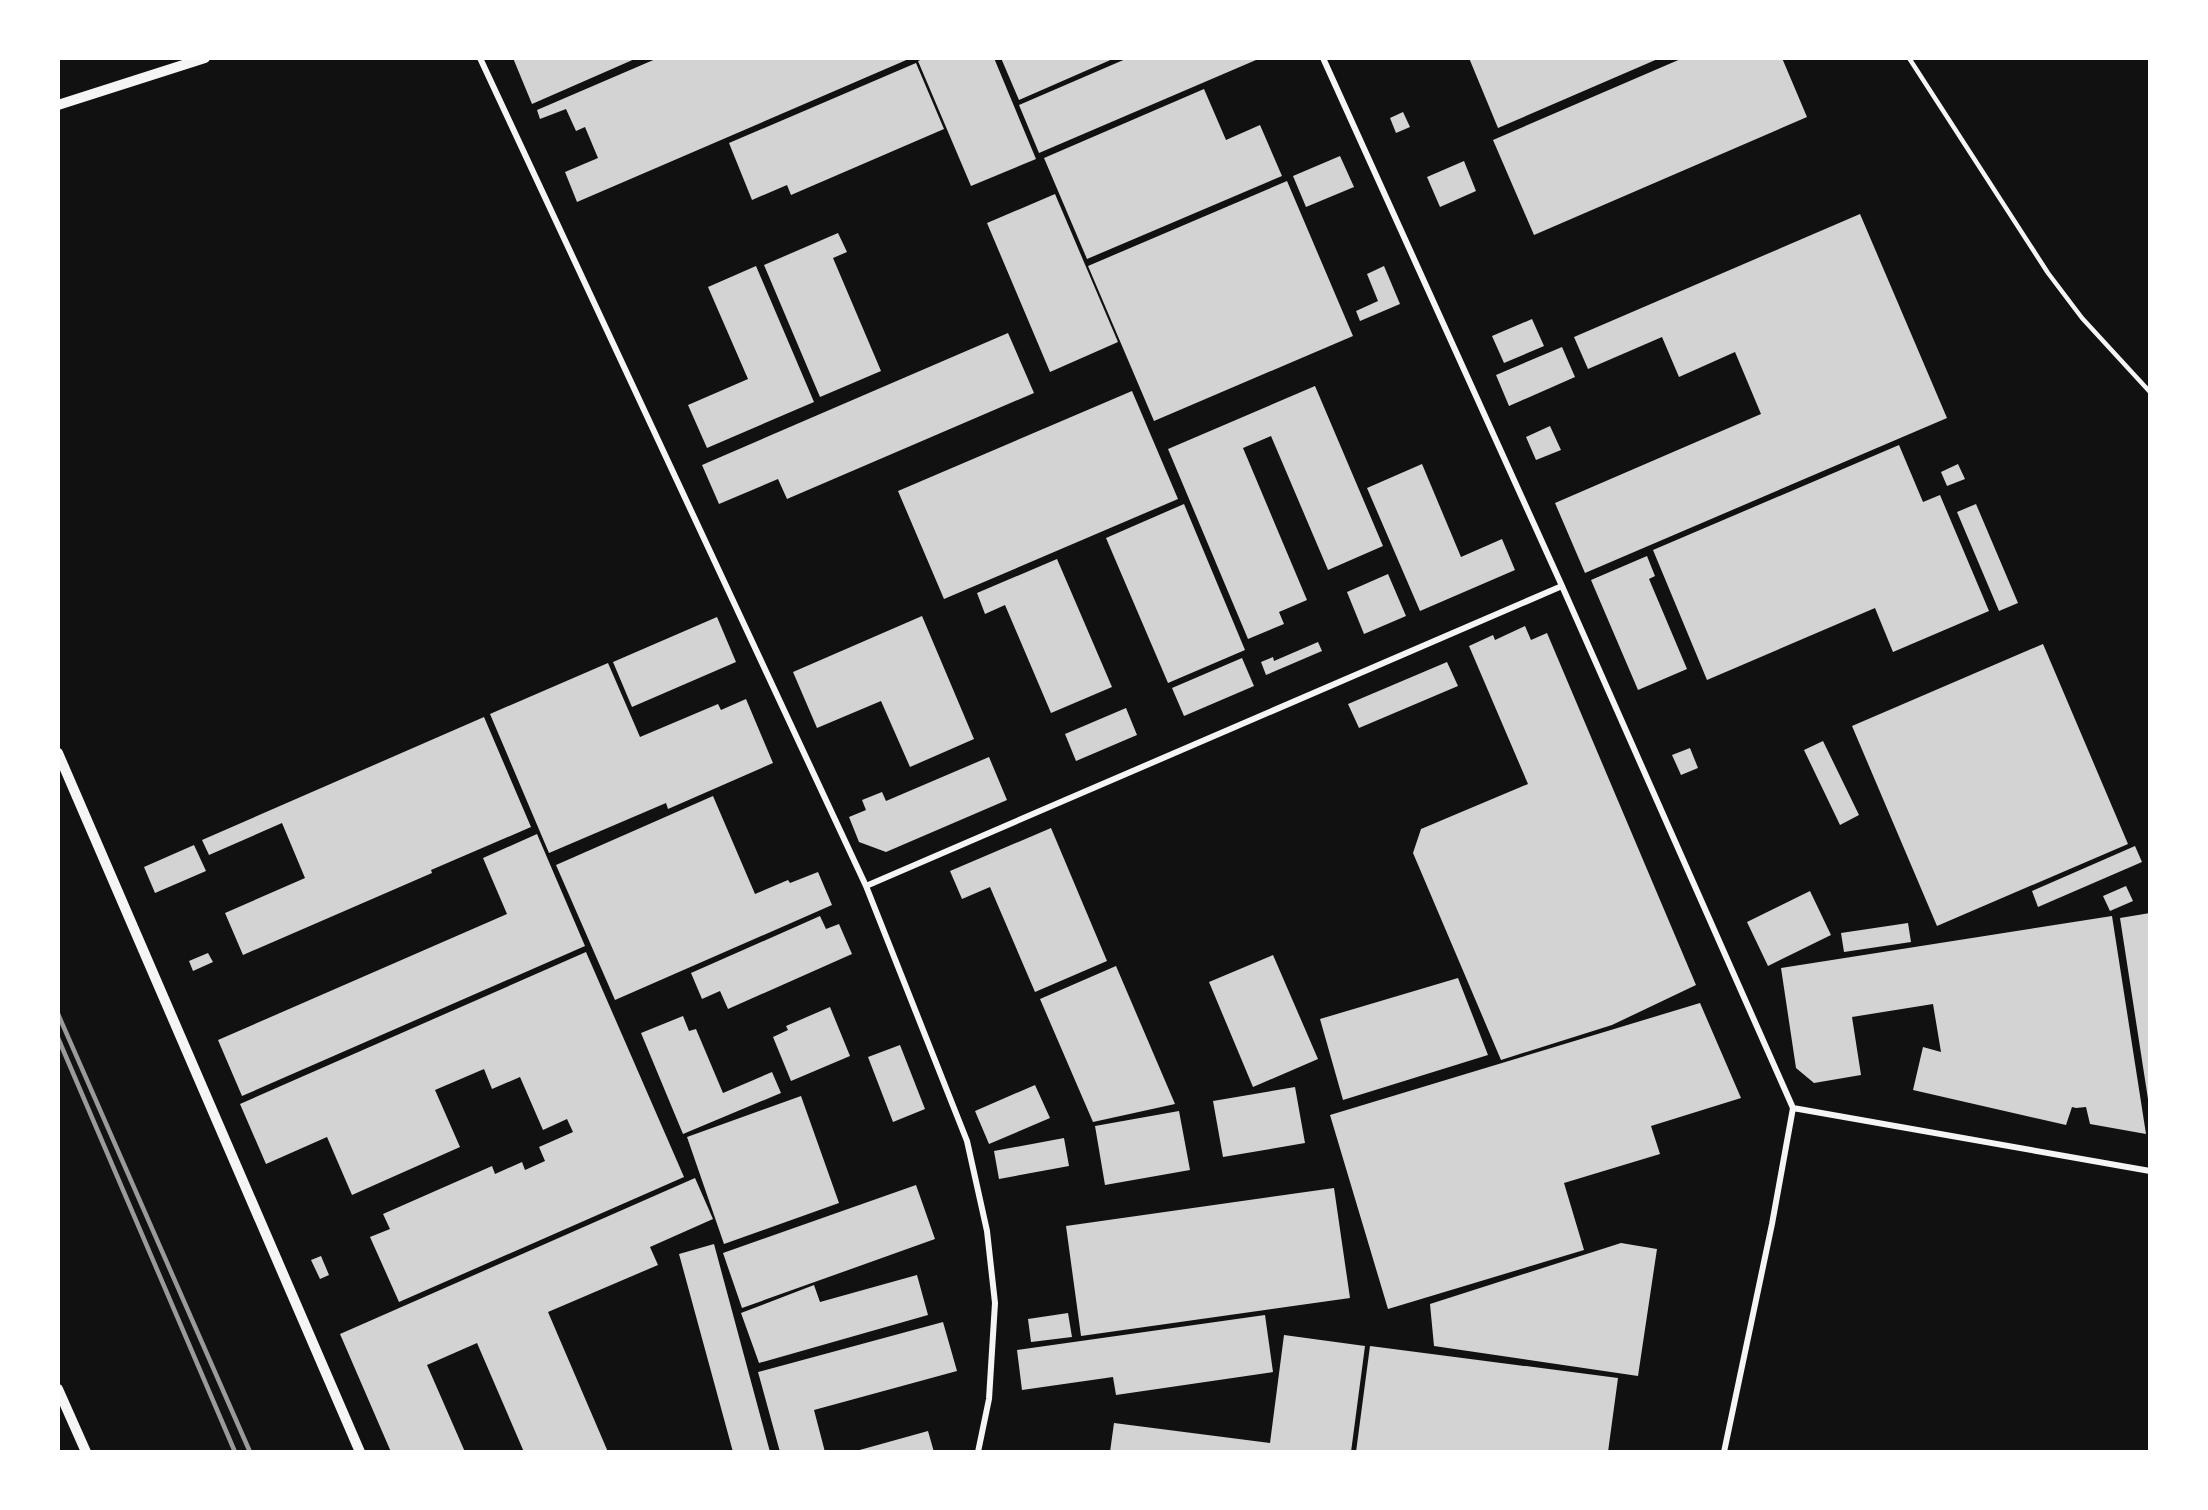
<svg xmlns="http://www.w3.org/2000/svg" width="2208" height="1510" viewBox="0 0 2208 1510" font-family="Figtree,sans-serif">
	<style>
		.building { fill: #d3d3d3 }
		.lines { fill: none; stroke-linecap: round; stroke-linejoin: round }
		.service { stroke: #f5f5f5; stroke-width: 4.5 }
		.minor { stroke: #f5f5f5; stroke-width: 6 }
		.tertiary { stroke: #f5f5f5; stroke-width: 10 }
		.rail { stroke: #9a9a9a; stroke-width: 4.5 }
	</style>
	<rect width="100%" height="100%" fill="#111"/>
	<path class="building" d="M513,58H637L532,104Z
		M658,58H911L577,202L565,172L598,158L585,127L576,131L566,109L540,119L537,110Z
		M925,58H994L1036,159L971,186L918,61Z
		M1001,58H1115L1019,100Z
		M1128,58H1255L1256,60L1039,153L1019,105Z
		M1469,58H1660L1498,128Z
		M1683,58H1782L1807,117L1534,235L1493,140Z
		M916,63L944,129L791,195L787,185L752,200L729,143Z
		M1204,89L1226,140L1260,125L1282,176L1087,259L1044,158Z
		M1403,112L1410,127L1396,133L1390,118Z
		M1340,156L1354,187L1306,207L1293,176Z
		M1464,161L1476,191L1440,207L1427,177Z
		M1287,181L1353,336L1154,421L1088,266Z
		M1055,194L1118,342L1050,372L987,223Z
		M1860,214L1947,418L1585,573L1555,503L1761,414L1735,352L1679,377L1662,337L1588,369L1574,337Z
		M838,233L847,252L833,258L881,371L820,397L764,265Z
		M756,266L814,402L707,448L688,405L748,379L708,287Z
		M1384,266L1400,304L1360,321L1356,311L1378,301L1367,274Z
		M1532,319L1544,346L1504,363L1492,336Z
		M1008,333L1034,393L787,499L778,479L719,504L702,465Z
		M1562,347L1575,377L1509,406L1496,375Z
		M1315,386L1383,546L1328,570L1271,436L1243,448L1307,600L1279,612L1284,624L1248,639L1168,449Z
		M1132,391L1178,499L944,599L898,491Z
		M1550,426L1561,450L1536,460L1526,437Z
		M1899,445L1923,502L1940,495L1989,611L1893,652L1875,608L1707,680L1653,550Z
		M1422,464L1461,557L1502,539L1515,570L1420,611L1367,488Z
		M1958,464L1965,479L1947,486L1941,472Z
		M1184,504L1245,650L1168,683L1106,538Z
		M1976,504L2018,603L1999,611L1957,512Z
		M1647,556L1655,576L1649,579L1687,669L1638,690L1591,580Z
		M1057,559L1112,687L1051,713L1005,605L985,614L977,593Z
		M1388,574L1406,616L1364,634L1347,592Z
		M922,616L974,739L910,767L881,701L817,728L793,672Z
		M717,617L736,662L632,707L613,662Z
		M1525,626L1531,640L1547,633L1696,985L1612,1025L1501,1060L1413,853L1421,829L1528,784L1469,646L1493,635L1495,640Z
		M1318,642L1322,651L1266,675L1261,662L1273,657L1274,661Z
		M2043,644L2128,844L1937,926L1852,726Z
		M1242,658L1254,686L1184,716L1172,688Z
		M1447,662L1458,686L1359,728L1348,704Z
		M608,663L640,737L718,704L721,710L746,699L773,763L668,809L666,803L549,853L490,714Z
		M1126,708L1137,735L1076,761L1065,734Z
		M484,717L531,827L431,870L432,873L243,955L225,913L305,878L282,823L209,855L202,840Z
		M1823,741L1859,815L1840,825L1804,750Z
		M1690,748L1698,768L1681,775L1672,755Z
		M989,757L1007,800L886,852L859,842L849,817L866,810L862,800L882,792L886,801Z
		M713,796L755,894L788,880L790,883L818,872L832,905L615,1000L556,865Z
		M1051,828L1107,961L1035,992L990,887L962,899L950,871Z
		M537,834L585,946L242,1096L218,1040L507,914L483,858Z
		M194,845L206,871L155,893L144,867Z
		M2135,846L2142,862L2038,907L2032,891Z
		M2126,886L2133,901L2110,911L2103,896Z
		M1810,891L1831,935L1768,966L1747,922Z
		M2150,913V1099H2148L2120,918Z
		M820,916L826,929L839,924L852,954L728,1009L720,991L702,999L691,973Z
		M2112,916L2146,1134L2090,1124L2086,1107L2076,1108L2072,1107L2066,1125L1913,1090L1923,1047L1941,1052L1933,1004L1852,1017L1861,1075L1814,1083L1796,1068L1781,968Z
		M1908,923L1911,942L1844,952L1841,933Z
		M586,952L684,1177L399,1302L370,1237L390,1229L383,1214L492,1166L495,1174L522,1162L525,1170L545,1161L539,1147L573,1132L567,1119L543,1130L520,1077L492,1089L484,1069L435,1090L460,1147L352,1195L327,1137L266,1164L240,1104Z
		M208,953L213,962L193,971L189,961Z
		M1273,955L1318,1059L1253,1087L1209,982Z
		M1116,966L1175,1104L1093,1122L1040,999Z
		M1458,978L1488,1055L1343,1100L1320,1019Z
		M1700,1003L1741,1098L1651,1126L1660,1154L1564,1183L1584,1250L1388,1309L1330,1115Z
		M830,1007L850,1056L791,1081L773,1037L788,1030L786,1026Z
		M683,1016L689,1031L696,1029L723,1093L772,1072L781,1093L683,1134L641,1033Z
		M900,1045L925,1109L893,1122L868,1057Z
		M1035,1085L1050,1118L989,1144L975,1111Z
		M1295,1087L1305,1143L1223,1157L1213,1101Z
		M801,1096L839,1203L724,1244L687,1137Z
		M1179,1111L1190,1170L1105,1185L1095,1126Z
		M1064,1138L1069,1166L999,1179L994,1151Z
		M695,1178L713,1219L650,1247L658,1265L548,1312L608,1452H524L477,1343L427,1365L465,1452H391L340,1334Z
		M916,1185L935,1239L742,1308L723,1253Z
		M1334,1188L1350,1298L1081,1336L1066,1226Z
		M1621,1243L1657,1249L1638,1376L1434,1346L1430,1304Z
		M714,1244L770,1452H733L679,1254Z
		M321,1256L329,1275L320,1279L311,1260Z
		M917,1275L928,1315L759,1363L741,1313L814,1285L820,1302Z
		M1068,1313L1072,1337L1031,1342L1028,1319Z
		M1265,1315L1273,1372L1116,1395L1113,1377L1022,1390L1017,1350Z
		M943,1322L957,1371L814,1410L825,1452H780L758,1372Z
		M1284,1335L1365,1346L1351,1452H1110L1114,1423L1270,1443Z
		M1370,1346L1618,1378L1608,1452H1356Z
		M928,1431L934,1452H856V1451Z"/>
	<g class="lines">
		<path class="service" d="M1909,58L2048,273L2082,318L2150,392"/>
		<path class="minor" d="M480,58L866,886L967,1141L987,1231L995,1303L989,1399L978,1452
			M1323,58L1562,586L1793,1108L1772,1224L1724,1452
			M866,886L1562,586
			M1793,1108L2150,1171"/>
		<path class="tertiary" d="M58,105L205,58
			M58,753L360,1452
			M58,1389L86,1452"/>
		<path class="rail" d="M58,1014L250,1452
			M58,1038L235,1452"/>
	</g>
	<rect width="2208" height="1510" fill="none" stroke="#ffffff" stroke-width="120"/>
</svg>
